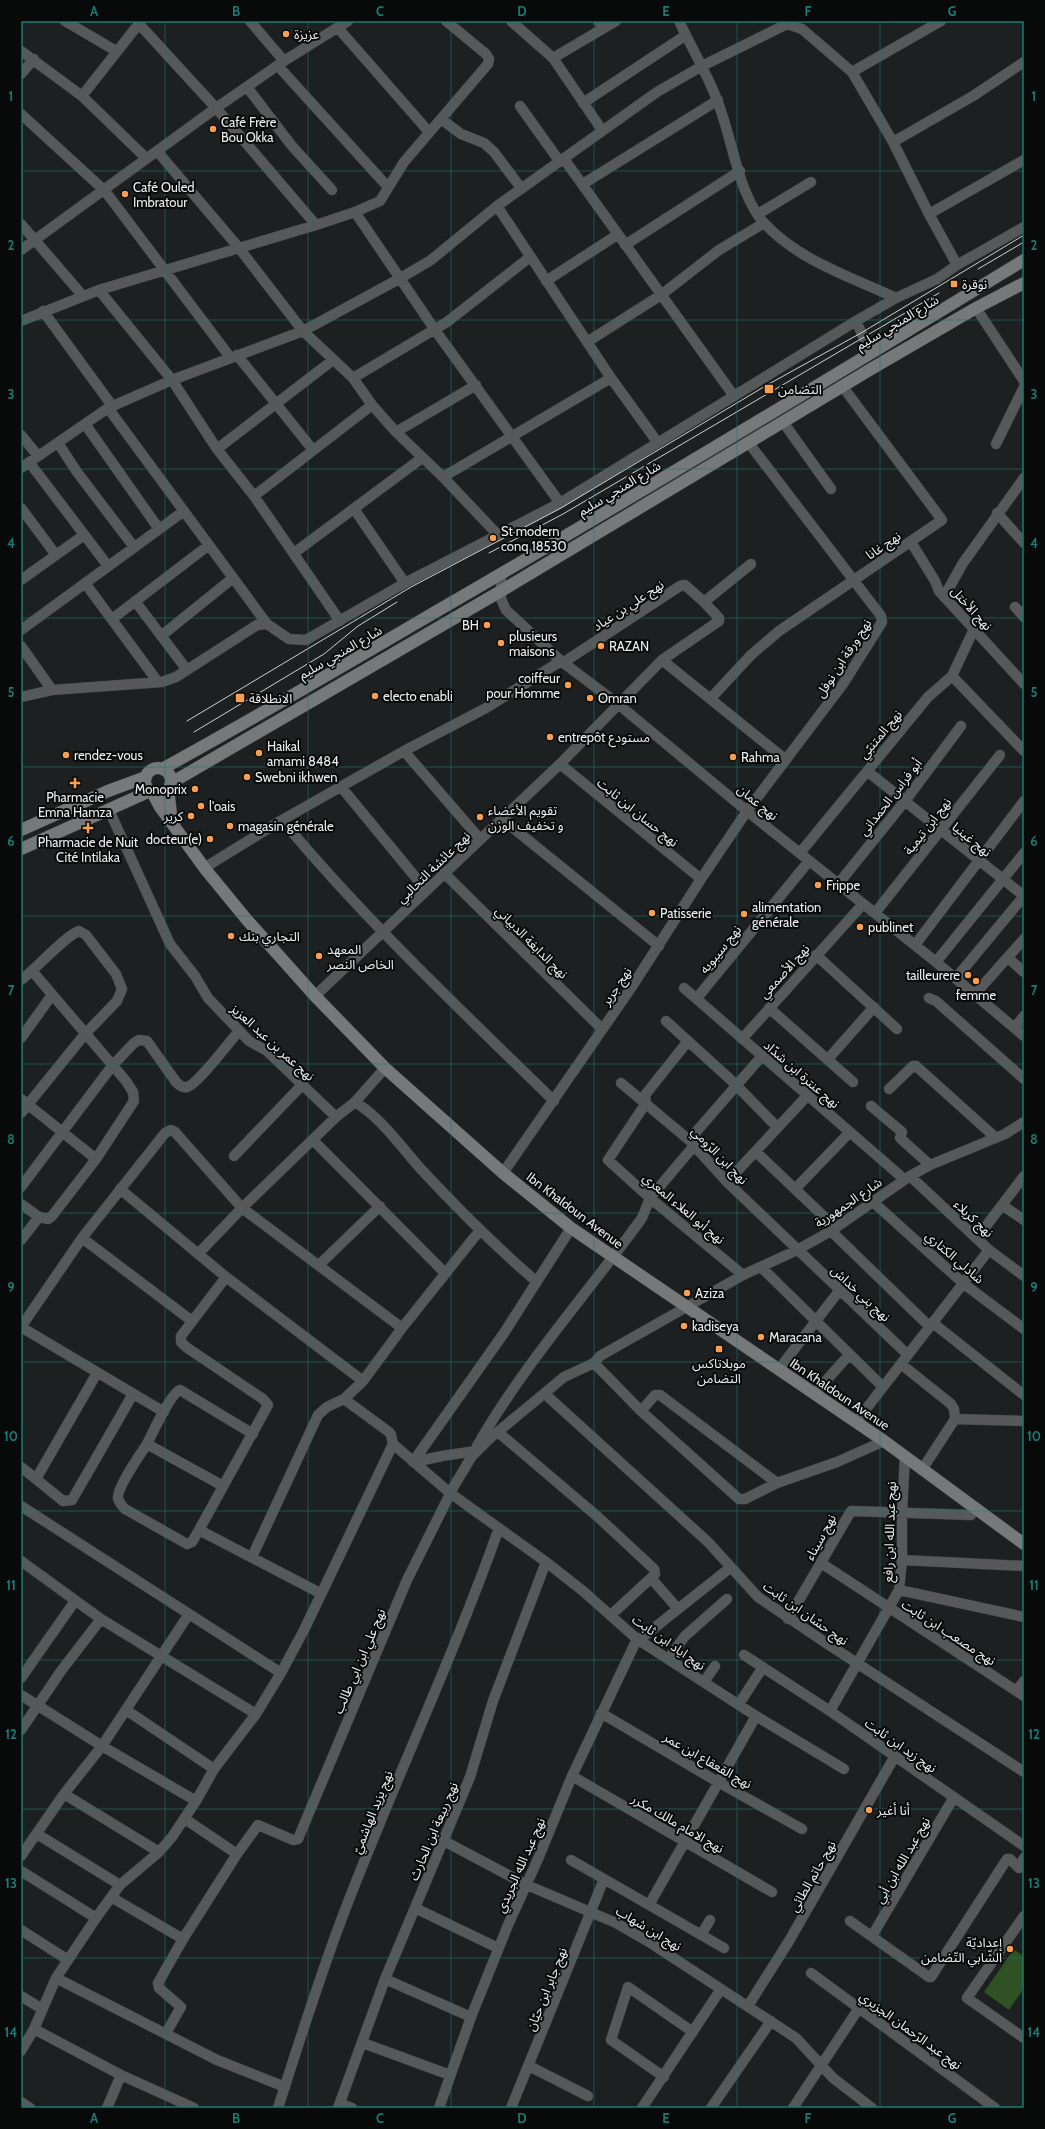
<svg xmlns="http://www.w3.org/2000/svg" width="1045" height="2129" viewBox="0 0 1045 2129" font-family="Cabin,'Noto Sans Arabic',sans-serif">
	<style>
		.pitch { fill: #2e5223 }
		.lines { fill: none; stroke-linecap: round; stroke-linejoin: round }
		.street-casing { stroke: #3a3d3d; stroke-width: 11 }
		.secondary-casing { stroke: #3a3d3d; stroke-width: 13 }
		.street { stroke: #575859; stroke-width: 10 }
		.secondary { stroke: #767879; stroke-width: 12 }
		.tram { stroke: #cdcfcf; stroke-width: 1 }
		.grid { fill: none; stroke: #1a7c74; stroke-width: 1; stroke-opacity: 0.55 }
		.poi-dot { fill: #fa9f4f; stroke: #080a09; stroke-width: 1.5 }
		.labels { text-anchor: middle; stroke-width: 4; stroke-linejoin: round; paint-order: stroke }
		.poi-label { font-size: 13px; fill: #eceeee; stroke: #080a09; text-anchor: start }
		.street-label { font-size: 13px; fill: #eceeee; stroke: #080a09 }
		.neatline { fill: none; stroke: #1a7c74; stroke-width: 1.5 }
		.grid-label { font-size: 13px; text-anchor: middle; font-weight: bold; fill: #1a7c74 }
	</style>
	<rect width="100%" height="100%" fill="#1d2020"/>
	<path class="pitch" d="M1014,1949L1024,1957V1988L1009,2010L984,1992Z"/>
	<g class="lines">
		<g class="street-casing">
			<path id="street" d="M65,21L116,51
				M250,21L284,61
				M511,21L553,58L602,130
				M598,21L605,27
				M679,21C691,47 707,73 717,100C732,136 738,196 765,224C798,260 851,277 896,298
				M139,24L216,108L316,225L355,212L380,201L404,162L488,64L489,59L486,54L446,21
				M787,24L802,29L852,72L893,142L929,214L957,265L937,279L896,298L856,321L871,354
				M338,28L429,132
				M21,51L82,96L146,158
				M553,58L616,21
				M278,66L387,186
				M852,72L941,21
				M21,74L34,59
				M247,87L292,146L332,190
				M82,96L141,21
				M583,103L686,35
				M520,106L560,162
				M21,114L105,191L230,357
				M441,119L461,134L484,143L494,152L521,188
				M893,142L973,96L1024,62
				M157,151L239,248L303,331L353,378L372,405L396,432L443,477L498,535
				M564,159L734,396
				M583,184L718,100
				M497,206L611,378L658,443
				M355,212L435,330L560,503
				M758,214L811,182
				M929,214L1024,160
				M21,224L83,296
				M625,245L740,171
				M21,250L216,108L284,61L348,21
				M957,265L1024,227
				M546,281L617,235
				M99,290L172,380L217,449L254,496L340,621
				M976,308L1024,381
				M43,311L113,407
				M21,321L99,290L316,225
				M587,342L661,295L719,250L764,223
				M237,355L313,450
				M353,378L447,322L530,257
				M108,408L267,624
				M783,422L831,489
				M85,424L159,529
				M396,432L476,385
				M21,435L38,456
				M58,443L77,472L134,547
				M996,444L1024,387
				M217,449L333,360
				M29,462L108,566
				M21,468L108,408L172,380L303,331L399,279L431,260L497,206L657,92L702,66L793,21
				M443,477L611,378
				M254,496L372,405
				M21,508L56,555
				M354,509L405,583
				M997,513L1024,543
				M911,542L935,581L939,591L1024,684
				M294,553L422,458
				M501,574V599L506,610L561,661L618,704L747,811L936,962L1024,1036
				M21,580L84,535
				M85,583L158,682
				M944,597L963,563L1024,478
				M135,601L187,670
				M1015,607L1024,617
				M112,619L209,545
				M21,630L184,511
				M161,636L233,578
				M21,646L52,690
				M662,660L786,760
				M564,662L680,586L685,585L704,602
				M952,676L1024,751
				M21,697L52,690L162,682L176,677L257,625L267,624L289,639L306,640L405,583L560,503L856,321
				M711,698L751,655L779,631L942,520L843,387
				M404,751L480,839
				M560,764L701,879
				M867,771L1024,896
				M342,788L426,890
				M109,810L170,944L195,976L208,998L249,1041L267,1051L336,1117
				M502,819L659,946
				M282,820C366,921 461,1010 554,1101
				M800,853L928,697L952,676L974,629
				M204,868L282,820L404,751L486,708L561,661
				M444,873L602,1029
				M839,883L905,801L961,726
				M875,913L1000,755
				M915,945L1024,801
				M816,955L897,1029
				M1008,958L1024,972
				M936,962L1024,853
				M956,978L1024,896
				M21,980C36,969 65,936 79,931L86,935L116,974L122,989L117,1001L85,1034L21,1113
				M684,988L904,1179
				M975,994L1024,939
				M315,996L560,764L662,660L719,621V618L704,602L751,564
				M697,998L809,861
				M929,998L936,1001L1024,1079
				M769,1008L853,1082
				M666,1021L732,1081L777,1127
				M1015,1027L1024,1016
				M21,1038L52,995
				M742,1039L863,904
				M688,1041L645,1095L646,1103L608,1160L650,1198L743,1275
				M828,1059L874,1007
				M621,1083L689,1140L727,1182L908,1355
				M889,1089L913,1066H916L996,1138
				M21,1099L96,1159
				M355,1102C381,1118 399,1144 419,1167C457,1208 495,1246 537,1282
				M871,1106L902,1132L900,1138L930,1165
				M313,1140L445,1273
				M689,1140L762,1056
				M756,1152L836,1228
				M234,1156L302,1085
				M503,1173L631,988L701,879L747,811L843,684L882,622L881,616L748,442
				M910,1176L989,1250L1024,1276
				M727,1182L807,1096
				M21,1187L112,1066L134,1043L139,1040L147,1041L176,1082C179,1085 182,1088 187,1087C197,1085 230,1041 239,1031
				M120,1189L226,1277L363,1381
				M795,1189L850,1132
				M872,1201L964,1284L1024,1329
				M21,1204L39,1217L48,1219L52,1216L96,1159L134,1101L133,1092L126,1081L33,972
				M1002,1205L1024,1220
				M831,1231L930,1327
				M82,1238L192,1321
				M977,1238L1024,1176
				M21,1240L39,1217
				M198,1254L242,1208L336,1117L355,1102L385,1068
				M319,1265L380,1206
				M761,1267L883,1387
				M226,1277L181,1336V1342L186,1347L263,1399L268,1405L199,1530L320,1593
				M933,1323L1024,1395
				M21,1327L82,1238L165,1133L171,1130L175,1132L242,1208L402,1328
				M21,1327L164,1412
				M594,1363L641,1411L655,1395H660L777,1483L837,1462L884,1441
				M901,1364L951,1404L954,1409L955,1419L1024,1421
				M779,1369L839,1291
				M545,1394L708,1542L758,1597L823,1641L1024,1772
				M814,1394L849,1355
				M344,1399L363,1381L402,1328L480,1230
				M641,1411L739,1499H745L777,1483
				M856,1422L989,1250
				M498,1432L598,1517L654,1569L655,1574L651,1578L678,1609
				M147,1444C140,1455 117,1487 118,1498C119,1502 122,1506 125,1509L187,1544L192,1542L199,1530
				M477,1446C524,1364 587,1294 642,1218L650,1198L693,1147
				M413,1462L504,1333L571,1228
				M414,1462L442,1456L476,1451
				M21,1467L36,1479L97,1373
				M923,1468L955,1419
				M36,1479L63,1501L72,1500L133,1394
				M223,1486L147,1444C152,1434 171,1393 180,1390L253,1434
				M21,1506L281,1673
				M252,1557L318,1415L327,1407L344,1399L389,1432L391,1435L393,1444L450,1493L546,1562L583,1591L637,1639L756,1716L844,1769
				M902,1560L1024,1566
				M21,1561L101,1619L256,1714
				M821,1563L1024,1696
				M899,1590L1024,1617
				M611,1615L651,1578
				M788,1619L851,1511L971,1515
				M639,1640L731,1567
				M744,1655L830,1711L1024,1846
				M669,1658L685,1636L727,1599
				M21,1678L75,1601
				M704,1682L715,1666
				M1016,1691L1024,1681
				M21,1695L102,1746L196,1801
				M739,1704L763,1667
				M126,1710L214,1769
				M830,1711L899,1590L902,1560V1513L905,1456
				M601,1713L718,1782L802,1829
				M21,1730L61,1671L101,1619
				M572,1776L772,1892
				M64,1794L159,1852
				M37,1834L120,1885
				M444,1841L527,1885L616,1923L649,1942L796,2038L833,2078L872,2108
				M237,1854L258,1825L293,1840L298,1839L407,1580L454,1486L472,1456L488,1440L564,1377L594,1363L600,1356L743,1275L797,1250L831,1231L910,1176L930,1165L1005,1134L1024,1122
				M21,1856L64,1794L102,1746L189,1614
				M571,1860L724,1948
				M21,1871L96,1918
				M111,1897L183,1939L158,1983L159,1988L181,2007L166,2033
				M649,1905L756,1716
				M415,1908L498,1948
				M1024,1916L967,1998L1024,2038
				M850,1921L929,1977H931L1007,1859H1010L1019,1868L1024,1858
				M21,1930L68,1960
				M701,1935L710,1920
				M872,1936L954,1797
				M183,1939L237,1854L185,1819
				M811,1973L995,2108
				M56,1978L217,2060L285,2087
				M385,1979L471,2017
				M21,1996L42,2009
				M748,2006L789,1941L895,1756
				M34,2029L121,2075
				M363,2043L450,2075
				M21,2051L34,2029L56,1978L96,1918L120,1885L159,1852L172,1837L196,1801L214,1769L256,1714L281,1673L304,1630L393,1444
				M529,2066L588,2096
				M664,2077L611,2040L628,1987L693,2032
				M21,2102L30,2108
				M340,2103L352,2108
				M107,2108L121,2075L194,2108
				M278,2108C299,2042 320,1975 345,1910C394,1782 453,1658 499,1528
				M338,2108L385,1979L470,1777L493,1701L546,1562
				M439,2108L471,2017L508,1925L538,1859L572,1776L637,1639
				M511,2108L604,1879
				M642,2108L721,1989
				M711,2108L771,2021
				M793,2108L859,2008"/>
		</g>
		<g class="secondary-casing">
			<path id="secondary" d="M145 781a13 13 0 1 1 26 0a13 13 0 1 1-26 0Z
				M162,769C255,718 345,665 437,611C634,497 829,379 1024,260
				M171,783L501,591L871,369L976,308L1024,283
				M168,789L172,822
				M152,792L160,807L206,870L247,920L315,996L385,1068L503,1173L571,1228L884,1441L1024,1544
				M21,830L108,791L146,777
				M21,849L150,791"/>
		</g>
		<use href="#street" class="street"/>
		<use href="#secondary" class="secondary"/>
		<path class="tram" d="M978,269L1024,242
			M489,553L563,514L939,293
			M187,721L411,587L561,508L767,385L861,333L1024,235
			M194,732L324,654L358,626L397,602"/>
	</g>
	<path class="grid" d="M165,21V2108M308,21V2108M451,21V2108M594,21V2108M737,21V2108M880,21V2108M21,171H1024M21,320H1024M21,469H1024M21,618H1024M21,767H1024M21,916H1024M21,1064H1024M21,1213H1024M21,1362H1024M21,1511H1024M21,1660H1024M21,1809H1024M21,1958H1024"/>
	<g class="poi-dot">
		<circle cx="286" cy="34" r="4"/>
		<circle cx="213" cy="129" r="4"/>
		<circle cx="125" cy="194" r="4"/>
		<rect x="950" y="280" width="8" height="8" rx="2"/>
		<rect x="764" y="384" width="10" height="10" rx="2"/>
		<circle cx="493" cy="538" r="4"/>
		<circle cx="487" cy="625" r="4"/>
		<circle cx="501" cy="643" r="4"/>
		<circle cx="601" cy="646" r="4"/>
		<circle cx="568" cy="685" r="4"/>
		<circle cx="375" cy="696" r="4"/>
		<rect x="235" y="693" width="10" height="10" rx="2"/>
		<circle cx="590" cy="698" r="4"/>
		<circle cx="550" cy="737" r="4"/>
		<circle cx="259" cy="753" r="4"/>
		<circle cx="66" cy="755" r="4"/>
		<circle cx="733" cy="757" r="4"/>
		<circle cx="247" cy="777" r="4"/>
		<path d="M73 777h4v4h4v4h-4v4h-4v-4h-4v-4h4z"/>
		<circle cx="195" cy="789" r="4"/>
		<circle cx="201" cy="806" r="4"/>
		<circle cx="191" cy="816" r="4"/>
		<circle cx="480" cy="817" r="4"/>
		<circle cx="230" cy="826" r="4"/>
		<path d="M86 822h4v4h4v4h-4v4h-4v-4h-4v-4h4z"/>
		<circle cx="210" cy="839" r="4"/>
		<circle cx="818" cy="885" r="4"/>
		<circle cx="652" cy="913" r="4"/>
		<circle cx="744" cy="914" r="4"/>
		<circle cx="860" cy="927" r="4"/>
		<circle cx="231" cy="936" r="4"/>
		<circle cx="319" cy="956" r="4"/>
		<circle cx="968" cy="975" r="4"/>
		<circle cx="976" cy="981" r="4"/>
		<circle cx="687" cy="1293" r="4"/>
		<circle cx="684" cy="1326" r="4"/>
		<circle cx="761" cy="1337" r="4"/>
		<rect x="715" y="1345" width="8" height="8" rx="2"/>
		<circle cx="869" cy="1810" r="4"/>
		<circle cx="1010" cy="1949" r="4"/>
	</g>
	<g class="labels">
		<g class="poi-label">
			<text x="294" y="39">عزيزة</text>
			<text x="221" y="127">Café Frère<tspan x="221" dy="15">Bou Okka</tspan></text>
			<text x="133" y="192">Café Ouled<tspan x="133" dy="15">Imbratour</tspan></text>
			<text x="962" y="289">نوقرة</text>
			<text x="778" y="394">التضامن</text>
			<text x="501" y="536">St modern<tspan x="501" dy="15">conq 18530</tspan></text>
			<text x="479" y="630" text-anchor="end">BH</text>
			<text x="509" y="641">plusieurs<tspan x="509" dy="15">maisons</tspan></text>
			<text x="609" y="651">RAZAN</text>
			<text x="560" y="683" text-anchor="end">coiffeur<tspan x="560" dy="15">pour Homme</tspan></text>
			<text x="383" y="701">electo enabli</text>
			<text x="249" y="703">الانطلاقة</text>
			<text x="598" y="703">Omran</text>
			<text x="558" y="742">entrepôt مستودع</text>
			<text x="267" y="751">Haikal<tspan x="267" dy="15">amami 8484</tspan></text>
			<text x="74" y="760">rendez-vous</text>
			<text x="741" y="762">Rahma</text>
			<text x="255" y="782">Swebni ikhwen</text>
			<text x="187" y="794" text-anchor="end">Monoprix</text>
			<text x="75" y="802" text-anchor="middle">Pharmacie<tspan x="75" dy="15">Emna Hamza</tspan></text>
			<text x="209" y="811">l'oais</text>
			<text x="488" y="815">تقويم الأعضاء<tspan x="488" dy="15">و تخفيف الوزن</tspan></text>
			<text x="183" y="821" text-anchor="end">كرير</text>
			<text x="238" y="831">magasin générale</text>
			<text x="202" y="844" text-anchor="end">docteur(e)</text>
			<text x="88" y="847" text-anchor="middle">Pharmacie de Nuit<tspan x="88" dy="15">Cité Intilaka</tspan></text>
			<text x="826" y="890">Frippe</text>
			<text x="752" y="912">alimentation<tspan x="752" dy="15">générale</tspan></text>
			<text x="660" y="918">Patisserie</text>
			<text x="868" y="932">publinet</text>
			<text x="239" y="941">التجاري بنك</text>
			<text x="327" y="954">المعهد<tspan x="327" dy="15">الخاص النصر</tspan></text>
			<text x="960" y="980" text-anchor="end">tailleurere</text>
			<text x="976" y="1000" text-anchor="middle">femme</text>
			<text x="695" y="1298">Aziza</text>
			<text x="692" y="1331">kadiseya</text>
			<text x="769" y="1342">Maracana</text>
			<text x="719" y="1368" text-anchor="middle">موبلاتاكس<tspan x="719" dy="15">التضامن</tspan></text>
			<text x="877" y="1815">أنا أغير</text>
			<text x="1002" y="1947" text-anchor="end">إعداديّة<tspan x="1002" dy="15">الشّابي التّضامن</tspan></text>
		</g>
		<g class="street-label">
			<text transform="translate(897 322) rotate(-31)" y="5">شارع المنجي سليم</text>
			<text transform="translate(619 488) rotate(-31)" y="5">شارع المنجي سليم</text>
			<text transform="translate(883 545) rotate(-34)" y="5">نهج غانا</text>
			<text transform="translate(628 605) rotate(-33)" y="5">نهج علي بن عياد</text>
			<text transform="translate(972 608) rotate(48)" y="5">نهج الأختل</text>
			<text transform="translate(340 652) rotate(-30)" y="5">شارع المنجي سليم</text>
			<text transform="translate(843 658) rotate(-57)" y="5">نهج ورقة ابن نوفل</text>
			<text transform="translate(880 734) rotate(-50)" y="5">نهج المتنبّي</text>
			<text transform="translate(890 797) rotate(-52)" y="5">أبو فراس الحمداني</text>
			<text transform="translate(758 802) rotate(39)" y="5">نهج عمان</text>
			<text transform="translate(638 812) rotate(39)" y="5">نهج حسان ابن ثابت</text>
			<text transform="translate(927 826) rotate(-52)" y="5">نهج ابن تيمية</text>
			<text transform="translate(972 839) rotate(39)" y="5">نهج غينيا</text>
			<text transform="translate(433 867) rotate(-44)" y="5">نهج عائشة التحالبي</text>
			<text transform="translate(532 942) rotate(45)" y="5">نهج الدابغة الدبياني</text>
			<text transform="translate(720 949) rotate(-51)" y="5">نهج سيبويه</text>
			<text transform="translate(784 971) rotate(-48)" y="5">نهج الأصمعي</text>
			<text transform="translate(616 986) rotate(-56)" y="5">نهج جرير</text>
			<text transform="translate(273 1042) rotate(42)" y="5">نهج عمر بن عبد العزيز</text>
			<text transform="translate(802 1074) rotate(41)" y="5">نهج عنترة ابن شدّاد</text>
			<text transform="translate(720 1155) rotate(46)" y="5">نهج ابن الرّومي</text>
			<text transform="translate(848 1202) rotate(-34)" y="5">شارع الجمهورية</text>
			<text transform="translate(684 1208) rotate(40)" y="5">نهج أبو العلاء المعري</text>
			<text transform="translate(575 1210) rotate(37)" y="5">Ibn Khaldoun Avenue</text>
			<text transform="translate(974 1218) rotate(43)" y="5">نهج كربلاء</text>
			<text transform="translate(955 1257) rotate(41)" y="5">شادلي الكتاري</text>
			<text transform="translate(861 1293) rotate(43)" y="5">نهج بني خداش</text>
			<text transform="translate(840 1394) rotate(34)" y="5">Ibn Khaldoun Avenue</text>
			<text transform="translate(889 1532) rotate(-88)" y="5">نهج عبد الله ابن رافع</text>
			<text transform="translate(820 1537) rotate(-61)" y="5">نهج سيناء</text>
			<text transform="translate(806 1613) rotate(35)" y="5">نهج حسّان ابن ثابت</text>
			<text transform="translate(949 1632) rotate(33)" y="5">نهج مصعب ابن ثابت</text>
			<text transform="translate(669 1642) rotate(35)" y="5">نهج اياد ابن ثابت</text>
			<text transform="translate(359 1661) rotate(-67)" y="5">نهج علي ابن ابي طالب</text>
			<text transform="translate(901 1745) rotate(35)" y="5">نهج زيد ابن ثابت</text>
			<text transform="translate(708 1760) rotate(30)" y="5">نهج القعقاع ابن عمر</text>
			<text transform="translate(372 1812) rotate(-68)" y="5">نهج يزيد الهاشميّ</text>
			<text transform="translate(678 1823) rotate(30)" y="5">نهج الامام مالك مكرر</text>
			<text transform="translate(433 1831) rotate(-67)" y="5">نهج ربيعة ابن الحارث</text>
			<text transform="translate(902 1860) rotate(-60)" y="5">نهج عبد الله ابن أبي</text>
			<text transform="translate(520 1865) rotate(-66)" y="5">نهج عبد الله الجريدي</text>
			<text transform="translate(812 1876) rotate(-60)" y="5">نهج حاتم الطائي</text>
			<text transform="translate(649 1928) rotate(31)" y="5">نهج ابن شهاب</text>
			<text transform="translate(546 1989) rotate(-68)" y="5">نهج جابر ابن حيّان</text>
			<text transform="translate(911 2030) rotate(36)" y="5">نهج عبد الرّحمان الجزيري</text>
		</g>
	</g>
	<rect width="1045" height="2129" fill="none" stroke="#080a09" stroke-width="44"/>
	<rect x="22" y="22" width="1001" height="2085" class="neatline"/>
	<g class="grid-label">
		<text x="94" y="16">A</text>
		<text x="236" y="16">B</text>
		<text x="380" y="16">C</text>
		<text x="522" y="16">D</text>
		<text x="666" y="16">E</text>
		<text x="808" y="16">F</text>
		<text x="952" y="16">G</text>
		<text x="11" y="101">1</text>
		<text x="1034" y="101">1</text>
		<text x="11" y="250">2</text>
		<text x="1034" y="250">2</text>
		<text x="11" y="399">3</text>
		<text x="1034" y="399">3</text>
		<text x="11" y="548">4</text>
		<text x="1034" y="548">4</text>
		<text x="11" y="697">5</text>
		<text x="1034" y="697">5</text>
		<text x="11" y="846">6</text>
		<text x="1034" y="846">6</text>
		<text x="11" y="995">7</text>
		<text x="1034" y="995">7</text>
		<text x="11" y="1144">8</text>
		<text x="1034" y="1144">8</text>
		<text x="11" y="1292">9</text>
		<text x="1034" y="1292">9</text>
		<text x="11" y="1441">10</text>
		<text x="1034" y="1441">10</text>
		<text x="11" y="1590">11</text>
		<text x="1034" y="1590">11</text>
		<text x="11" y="1739">12</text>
		<text x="1034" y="1739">12</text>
		<text x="11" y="1888">13</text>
		<text x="1034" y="1888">13</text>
		<text x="11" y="2037">14</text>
		<text x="1034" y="2037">14</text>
		<text x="94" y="2123">A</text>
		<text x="236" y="2123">B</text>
		<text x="380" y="2123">C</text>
		<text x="522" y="2123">D</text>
		<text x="666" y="2123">E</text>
		<text x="808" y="2123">F</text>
		<text x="952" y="2123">G</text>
	</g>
</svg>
